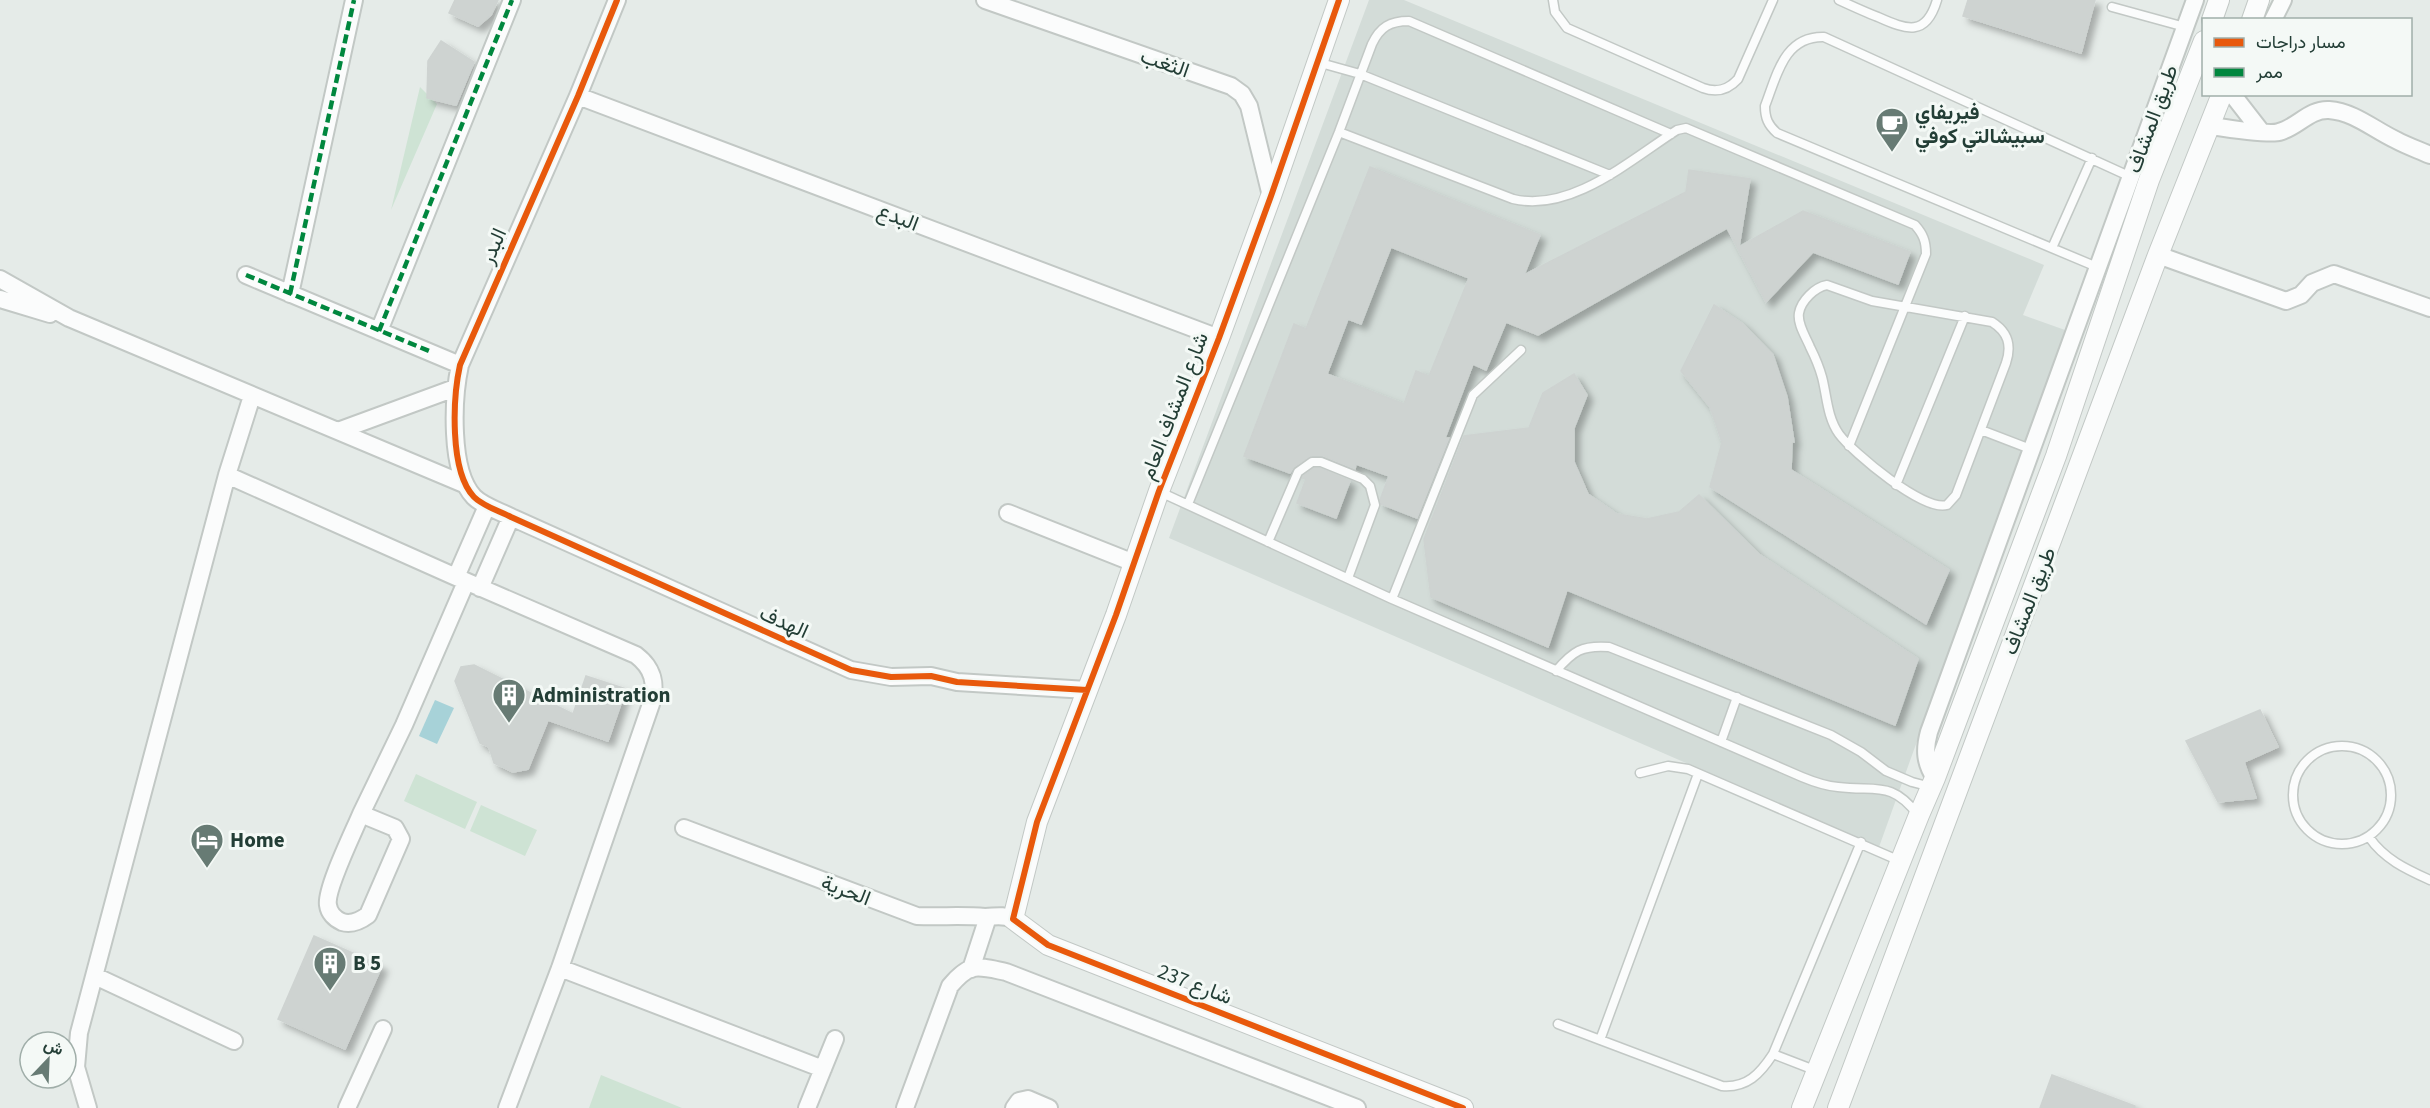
<svg xmlns="http://www.w3.org/2000/svg" width="2430" height="1108" viewBox="0 0 2430 1108" font-family="'Source Sans 3',Vazirmatn,sans-serif">
	<style>
		.built { fill: #d3dcd8 }
		.green { fill: #cee3d4 }
		.water { fill: #a7d2d8 }
		.building { fill: #ced3d1; stroke: #ced3d1; stroke-width: 1.5; fill-rule: evenodd; filter: url(#shadow) }
		.lines { fill: none; stroke-linecap: round; stroke-linejoin: round }
		.service-casing { stroke: #c2c8c5; stroke-width: 11 }
		.minor-casing { stroke: #c2c8c5; stroke-width: 20 }
		.tertiary-casing { stroke: #c2c8c5; stroke-width: 22 }
		.service { stroke: #fbfcfc; stroke-width: 8 }
		.minor { stroke: #fbfcfc; stroke-width: 16 }
		.tertiary { stroke: #fbfcfc; stroke-width: 20 }
		.quiet { stroke: #00873e; stroke-width: 4.5; stroke-dasharray: 9 4.5; stroke-linecap: butt }
		.cycleway-casing { stroke: #f4f9f6; stroke-width: 10 }
		.cycleway { stroke: #e8590c; stroke-width: 6 }
		.labels { text-anchor: middle; stroke-width: 6; stroke-linejoin: round; paint-order: stroke }
		.street-label { font-size: 21px; fill: #233e36; stroke: #f4f9f6 }
		.poi-label { font-size: 21px; font-weight: bold; fill: #233e36; stroke: #f4f9f6; text-anchor: start }
	</style>
	<defs>
		<filter id="shadow"><feDropShadow dx="5.5" dy="5.5" stdDeviation="3" flood-color="#0004"/></filter>
	</defs>
	<rect width="100%" height="100%" fill="#e5ebe8"/>
	<path class="built" d="M1369,0H1404L2044,265L2023,315L2065,330L1879,847L1169,538Z"/>
	<path class="green" d="M420,87L437,104L391,210Z
		M416,774L477,802L465,829L404,801Z
		M481,805L537,830L525,856L470,831Z
		M601,1075L682,1108H589Z"/>
	<path class="water" d="M435,700L454,708L437,744L419,736Z"/>
	<path class="building" d="M455,0H498L491,15L478,26L449,13Z
		M1968,0H2095L2081,53L1963,16Z
		M441,41L474,62L456,105L427,98L428,61Z
		M1370,167L1540,235L1524,275L1686,192L1689,170L1750,179L1739,247L1803,211L1910,252L1898,284L1813,252L1766,302L1727,228L1538,335L1506,322L1486,370L1473,364L1445,438H1449L1417,518L1381,504L1380,500L1389,476L1356,464L1355,469L1323,456H1312L1294,467L1290,473L1244,456L1294,324L1306,329ZM1391,247L1469,278L1429,376L1416,371L1404,404L1327,374L1348,319L1361,324Z
		M1714,305L1743,324L1773,355L1787,397L1794,442H1792L1791,470L1949,570L1926,624L1710,487L1722,442L1710,407L1681,371Z
		M1574,374L1587,395L1574,428V462L1588,494L1617,514L1647,519L1679,512L1699,495L1760,555L1918,659L1895,725L1567,590L1548,647L1431,597L1424,539L1464,436L1529,428L1543,393Z
		M1314,468H1320L1350,481L1336,518L1297,503L1306,479L1302,478L1303,476Z
		M474,665L573,714L586,676L626,689L608,741L548,720L528,769L513,772L494,763L489,747L480,743L455,681L461,667Z
		M2260,710L2278,747L2244,762L2256,798L2218,802L2186,741Z
		M314,936L382,966L345,1049L278,1019Z
		M2052,1075L2135,1106V1108H2040Z"/>
	<g class="lines">
		<g class="service-casing">
			<path id="service" d="M1553,0L1555,12L1567,28L1703,88C1717,93 1728,90 1738,79L1773,0
				M1839,0C1852,6 1865,12 1878,17C1907,30 1926,37 1937,0
				M2112,7L2185,27
				M1317,62L1360,74L1610,175
				M1339,132L1513,199C1571,213 1630,160 1677,130L1686,128L1915,225C1923,234 1926,241 1926,254L1849,446
				M2052,248L2092,158
				M2097,267L1777,133C1768,125 1765,118 1765,106C1777,75 1784,36 1824,37L2131,177
				M1827,285L1872,301L1992,322C2008,332 2012,345 2006,363L1956,495L1947,505C1924,512 1853,453 1839,434C1827,417 1827,396 1822,377C1819,366 1815,357 1810,347C1806,337 1797,324 1799,313C1801,301 1815,287 1827,285Z
				M1981,430L2033,450
				M1896,485L1965,316
				M1160,492L1392,599L1802,777C1814,782 1826,786 1838,787C1876,792 1891,780 1918,815
				M1188,504L1339,132L1372,44C1380,27 1390,21 1409,21L1671,134
				M1268,542L1298,472L1312,462H1321L1363,479L1370,486L1375,505L1348,578
				M1392,599L1473,395L1521,350
				M1556,671C1573,651 1582,645 1609,647L1831,735L1861,752L1886,771L1912,782L1931,787
				M1721,742L1737,697
				M2293 795a49 49 0 1 1 98 0a49 49 0 1 1-98 0Z
				M1640,773L1668,766L1688,769L1900,861
				M2369,837C2384,859 2406,869 2430,880
				M1558,1024L1722,1086C1747,1088 1760,1074 1773,1054L1861,842
				M1600,1040L1698,774
				M1773,1054L1817,1071"/>
		</g>
		<g class="minor-casing">
			<path id="minor" d="M617,0L578,96L460,365C453,397 449,471 474,497C483,506 499,511 511,517L851,670L891,677L931,676L957,682L1087,690
				M985,0L1231,86L1242,94L1249,106L1271,196
				M2273,20L2283,0
				M2232,94L2260,130
				M578,96L1219,338
				M2211,126C2224,128 2270,135 2279,132C2298,127 2309,109 2329,110C2355,112 2374,130 2396,140C2407,146 2419,150 2430,155
				M2158,255L2286,301L2301,295L2312,283L2334,274L2430,308
				M246,275L460,365
				M0,279L69,318L466,485
				M290,294L354,0
				M0,299L50,314
				M379,331L512,0
				M338,431L455,388
				M227,475L456,577L636,655C653,668 657,683 651,704L560,968L507,1108
				M1008,513L1134,563
				M456,577L487,506
				M480,588L511,517
				M1935,778C1925,763 1924,750 1929,732L2195,0
				M361,814L395,828L401,839L368,915C360,921 352,925 342,922C335,919 329,913 328,905C325,890 354,831 361,814Z
				M361,814L404,725L466,582
				M684,828L917,916C940,917 962,915 985,917C995,917 1002,914 1013,919
				M560,968L823,1069
				M971,969L988,917
				M95,976L234,1041
				M88,1108L76,1067L79,1033L227,475L252,396
				M347,1108L383,1029
				M807,1108L835,1039
				M905,1108L950,986C970,962 977,966 1006,972L1357,1108
				M1014,1108L1019,1101L1028,1099L1049,1108"/>
		</g>
		<g class="tertiary-casing">
			<path id="tertiary" d="M1339,0L1271,196L1219,338L1159,491L1116,615L1037,822L1013,919L1048,945L1463,1108
				M2212,20L2219,0
				M2252,20L2259,0
				M1802,1108L1919,815L1935,778L2056,456L2149,180L2204,41
				M1838,1108L2158,255L2222,94"/>
		</g>
		<use href="#service" class="service"/>
		<use href="#minor" class="minor"/>
		<use href="#tertiary" class="tertiary"/>
		<path class="quiet" d="M246,275L429,351
			M290,294L354,0
			M379,331L512,0"/>
		<g class="cycleway-casing">
			<path id="cycleway" d="M617,0L578,96L460,365C453,397 449,471 474,497C483,506 499,511 511,517L851,670L891,677L931,676L957,682L1087,690
				M1339,0L1271,196L1219,338L1159,491L1116,615L1037,822L1013,919L1048,945L1463,1108"/>
		</g>
		<use href="#cycleway" class="cycleway"/>
	</g>
	<defs>
		<g id="cafe-pin" transform="scale(1.725)"><path d="M0 17L-7.5 6A9.5 9.5 0 1 1 7.5 6Z" fill="#677b74" stroke="#f4f9f6"/><path d="M-5.5-4.5H6V0H3Q3 3.5 0 3.5H-2.5Q-5.5 3.5-5.5 0ZM3-3.2v2h1.7v-2ZM-6 4.5H4V6H-6Z" fill="#fff"/></g>
		<g id="building-pin" transform="scale(1.725)"><path d="M0 17L-7.5 6A9.5 9.5 0 1 1 7.5 6Z" fill="#677b74" stroke="#f4f9f6"/><path d="M-4-6H4V6H1V3H-1V6H-4ZM-2.5-4.3h1.7v1.8h-1.7ZM.8-4.3h1.7v1.8H.8ZM-2.5-1h1.7V.8h-1.7ZM.8-1h1.7V.8H.8Z" fill="#fff"/></g>
		<g id="hotel-pin" transform="scale(1.725)"><path d="M0 17L-7.5 6A9.5 9.5 0 1 1 7.5 6Z" fill="#677b74" stroke="#f4f9f6"/><path d="M-6-4.5h1.5V1H6V5H4.5V3h-9V5H-6ZM-4 0a1.8 1.8 0 1 1 3.6 0ZM.5 0V-2.5h3Q6-2.5 6 0Z" fill="#fff"/></g>
	</defs>
	<g fill-rule="evenodd">
		<use href="#cafe-pin" x="1892" y="124"/>
		<use href="#building-pin" x="509" y="695"/>
		<use href="#hotel-pin" x="207" y="840"/>
		<use href="#building-pin" x="330" y="963"/>
	</g>
	<g class="labels">
		<g class="street-label">
			<text transform="translate(1165 63) rotate(19)" y="7">الثغب</text>
			<text transform="translate(2152 119) rotate(-70)" y="7">طريق المشاف</text>
			<text transform="translate(898 217) rotate(21)" y="7">البدع</text>
			<text transform="translate(493 246) rotate(-66)" y="7">البدر</text>
			<text transform="translate(1174 406) rotate(-69)" y="7">شارع المشاف العام</text>
			<text transform="translate(2029 601) rotate(-69)" y="7">طريق المشاف</text>
			<text transform="translate(784 622) rotate(24)" y="7">الهدف</text>
			<text transform="translate(846 890) rotate(21)" y="7">الحرية</text>
			<text transform="translate(1195 984) rotate(21)" y="7">شارع 237</text>
		</g>
		<g class="poi-label">
			<text x="1915" y="119">فيريفاي<tspan x="1915" dy="24">سبيشالتي كوفي</tspan></text>
			<text x="532" y="702">Administration</text>
			<text x="230" y="847">Home</text>
			<text x="353" y="970">B 5</text>
		</g>
	</g>
	<rect x="2202" y="18" width="210" height="78" fill="#f4f9f6" stroke="#a0aea9" stroke-width="1.5"/>
	<rect x="2214" y="38" width="30" height="9" fill="#e8590c" stroke="#a0aea9" stroke-width="1.5"/>
	<text x="2256" y="48" font-size="18" fill="#233e36">مسار دراجات</text>
	<rect x="2214" y="68" width="30" height="9" fill="#00873e" stroke="#a0aea9" stroke-width="1.5"/>
	<text x="2256" y="78" font-size="18" fill="#233e36">ممر</text>
	<g transform="translate(48 1060) rotate(23)"><circle r="28" fill="#f4f9f6" stroke="#a0aea9" stroke-width="1.5"/>
	<path d="M0-4.5L10 22L0 15L-10 22Z" fill="#677b74"/>
	<text y="-9" font-size="16" font-weight="bold" text-anchor="middle" fill="#233e36">ش</text>
	</g>
</svg>
